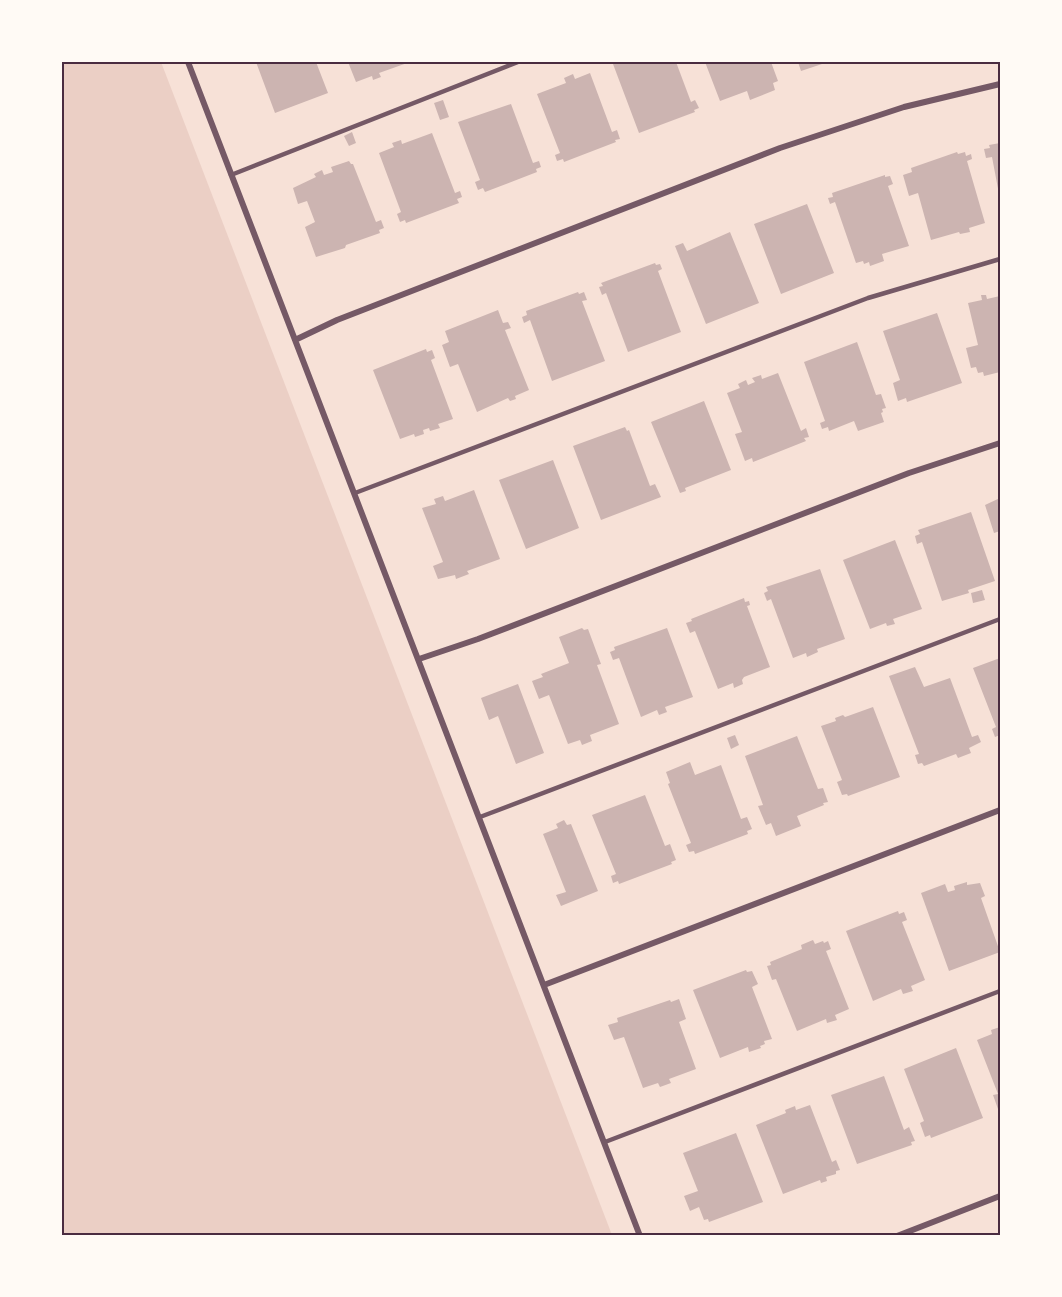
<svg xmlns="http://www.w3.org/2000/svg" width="1062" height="1297" viewBox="0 0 1062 1297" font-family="'Public Sans',sans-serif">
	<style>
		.green { fill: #ebcfc5 }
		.building { fill: #ccb4b1 }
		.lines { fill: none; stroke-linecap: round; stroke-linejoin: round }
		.service { stroke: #755966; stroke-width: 4.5 }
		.minor { stroke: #755966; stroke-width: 6 }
		.neatline { fill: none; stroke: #4a2c40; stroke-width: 2 }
	</style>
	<rect width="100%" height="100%" fill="#f7e1d7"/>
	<path class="green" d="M62,62H161L612,1235H62Z"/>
	<path class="building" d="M256,62H316L328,93L275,113Z
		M348,62H410L379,73L381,77L373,80L372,76L356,82Z
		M620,62H676L691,102L695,100L699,108L694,110L695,112L639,133L613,64Z
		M705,62H771L778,81L773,83L775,90L750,100L747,91L720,101Z
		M798,62H828L801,71Z
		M590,73L612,132L617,130L620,139L615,140L616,142L564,162L563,159L557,161L555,155L560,153L537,94L566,83L564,78L573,74L575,79Z
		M443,100L449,117L440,120L434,103Z
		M511,104L533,163L539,161L541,167L536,169L537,172L485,192L483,188L478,190L475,182L480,180L458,122Z
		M352,132L356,143L349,146L344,136Z
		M432,133L455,193L460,191L462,197L457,199L459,203L406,223L405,220L400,222L397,214L401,212L379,153L394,147L392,143L401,140L402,144Z
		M1000,143V194H999L992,157L986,158L984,149L990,148L989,145Z
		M957,152L958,154L965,152L966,156L971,154L972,159L967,161L985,223L969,228L970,232L960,234L959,232L931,240L918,193L909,196L903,175L912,172L911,168Z
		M349,161L351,164H353L376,222L381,220L384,228L379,230L380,233L346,245L345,248L316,257L305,227L315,222L307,201L298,204L293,188L316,177L314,174L322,170L324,175L333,172L331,167Z
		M885,175V177L890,176L893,184L888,186L909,246L882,254L884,261L870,266L869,262L864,264L863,261L856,263L835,202L830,204L828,198L833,197L832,193Z
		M807,204L834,273L781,294L754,224Z
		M730,232L759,303L706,324L675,246L683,243L687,251Z
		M655,263L656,265L660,264L662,269L658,271L681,332L628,352L606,293L602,295L599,287L603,286L601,283Z
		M578,292L579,294L584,292L587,300L582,301L605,361L552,381L530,320L524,323L522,317L527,315L526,311Z
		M981,295H986L987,299L1000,296V372L984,376L983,372L978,373L976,367L971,368L966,348L978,345L968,303L982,300Z
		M498,310L503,323L508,322L511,328L505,330L529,390L515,396L516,399L510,401L508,398L477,412L458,364L450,367L442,345L449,342L445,331Z
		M937,313L962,383L907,402L906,398L898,401L893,383L900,380L883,331Z
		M857,342L876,395L881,394L886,408L882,409L883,412L881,413L884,422L858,431L854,421L829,431L828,427L822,429L820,423L825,421L804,362Z
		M426,349L427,352L432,350L435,358L431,360L453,419L438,424L440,428L430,431L429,428L423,430L424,434L415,437L414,434L400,439L373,370Z
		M778,373L801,431L806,428L809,437L804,438L806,441L753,462L752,458L745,461L735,434L742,432L727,393L740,388L738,384L746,380L748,385L755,382L752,378L761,375L762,379Z
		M704,401L731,470L685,488L686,491L680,493L651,422Z
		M625,427L627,431L629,430L650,486L655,484L661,497L601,520L573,446Z
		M553,460L579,528L526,549L499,480Z
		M474,490L500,559L467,571L469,574L456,579L455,575L438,579L433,566L443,562L422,508L436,504L434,499L443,496L445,501Z
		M1000,498V531L994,533L985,505Z
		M971,512L995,581L968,590L969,593L942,601L922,542L917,544L915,536L920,534L918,530Z
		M895,540L922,609L893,619L895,624L887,626L886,623L870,629L843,560Z
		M820,569L845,639L817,649L818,652L807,657L806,653L793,658L771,599L767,601L764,593L768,591L766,587Z
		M982,590L985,600L973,603L971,593Z
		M744,598L745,602L749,601L750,605L747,606L770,667L744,677L742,680L743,684L734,688L733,683L718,689L695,631L690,633L686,623L692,621L691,619Z
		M582,628L584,630L588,629L601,664L597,665L619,724L590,735L592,741L582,745L580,740L568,744L549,695L539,699L532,681L543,677L541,674L569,663L559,637Z
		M667,628L693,697L665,707L667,712L659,715L657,710L641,717L619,658L613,660L610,652L615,650L614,647Z
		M1000,658V735L995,737L992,729L996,727L973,668Z
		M915,667L924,687L950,678L972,737L978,735L981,742L969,748L971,753L958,758L956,754L924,766L922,763L918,764L915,755L919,754L889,676Z
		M518,684L544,753L516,764L498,716L489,720L481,698Z
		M873,707L900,777L848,796L847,794L842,795L837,782L842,780L821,726L836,721L835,718L843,715L845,717L848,716Z
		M735,735L739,745L731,749L727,738Z
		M797,736L818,789L823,788L828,802L823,803L824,805L797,816L801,826L776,836L771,823L766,825L758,806L763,805L745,756Z
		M690,762L695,775L721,765L741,819L747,817L752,829L747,831L748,834L695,854L694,851L689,852L686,845L691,843L668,784L670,783L666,772Z
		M645,795L665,846L670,844L676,860L671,862L672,864L619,884L618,881L613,883L611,876L616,874L592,815Z
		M564,820L567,825L571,824L598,891L561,906L556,895L566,892L543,834L558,828L556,824Z
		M967,882V885L980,883L985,896L981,898L1000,952L949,971L921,893L945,884L948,892L955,890L954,886Z
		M898,911L899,914L904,912L907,920L902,922L925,980L911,986L913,991L903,994L901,989L873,1001L846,931Z
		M813,940L815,944L823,941L824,943L828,941L831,949L826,951L849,1009L835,1015L837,1020L827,1023L826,1019L797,1031L776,979L772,980L767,966L771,965L770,962L802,949L801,945Z
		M746,970L747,972L752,971L758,984L752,987L772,1039L764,1041L765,1044L760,1046L761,1048L749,1052L748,1047L720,1058L693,990Z
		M679,999L686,1019L679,1022L696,1069L669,1079L671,1083L660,1087L658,1083L643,1088L624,1037L614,1040L608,1025L618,1022L617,1018L670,1000L671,1002Z
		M1000,1027V1108L998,1109L993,1095L998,1094L977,1040L992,1034L991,1030Z
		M956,1048L983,1118L931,1138L930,1135L925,1137L920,1123L924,1121L904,1069Z
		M884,1076L904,1130L909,1127L915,1141L911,1142L912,1145L857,1164L831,1095Z
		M810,1105L832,1162L836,1160L840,1170L836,1171V1174L826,1177L827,1181L821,1183L820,1180L783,1194L756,1125L786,1113L785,1110L795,1106L796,1110Z
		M736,1133L763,1202L709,1222L708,1219L704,1220L699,1207L690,1211L684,1196L698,1191L683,1153Z"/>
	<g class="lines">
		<path class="service" d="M231,175L518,62
			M355,493L868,298L1000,259
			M480,817L1000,619
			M605,1142L1000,991"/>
		<path class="minor" d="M188,62L640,1236
			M295,340L337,320L780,148L904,107L1000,84
			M419,659L478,639L909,473L1000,443
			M544,985L1000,810
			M897,1236L1000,1196"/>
	</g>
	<rect width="1062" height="1297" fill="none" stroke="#fffaf5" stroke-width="126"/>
	<rect x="63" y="63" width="936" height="1171" class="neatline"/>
</svg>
